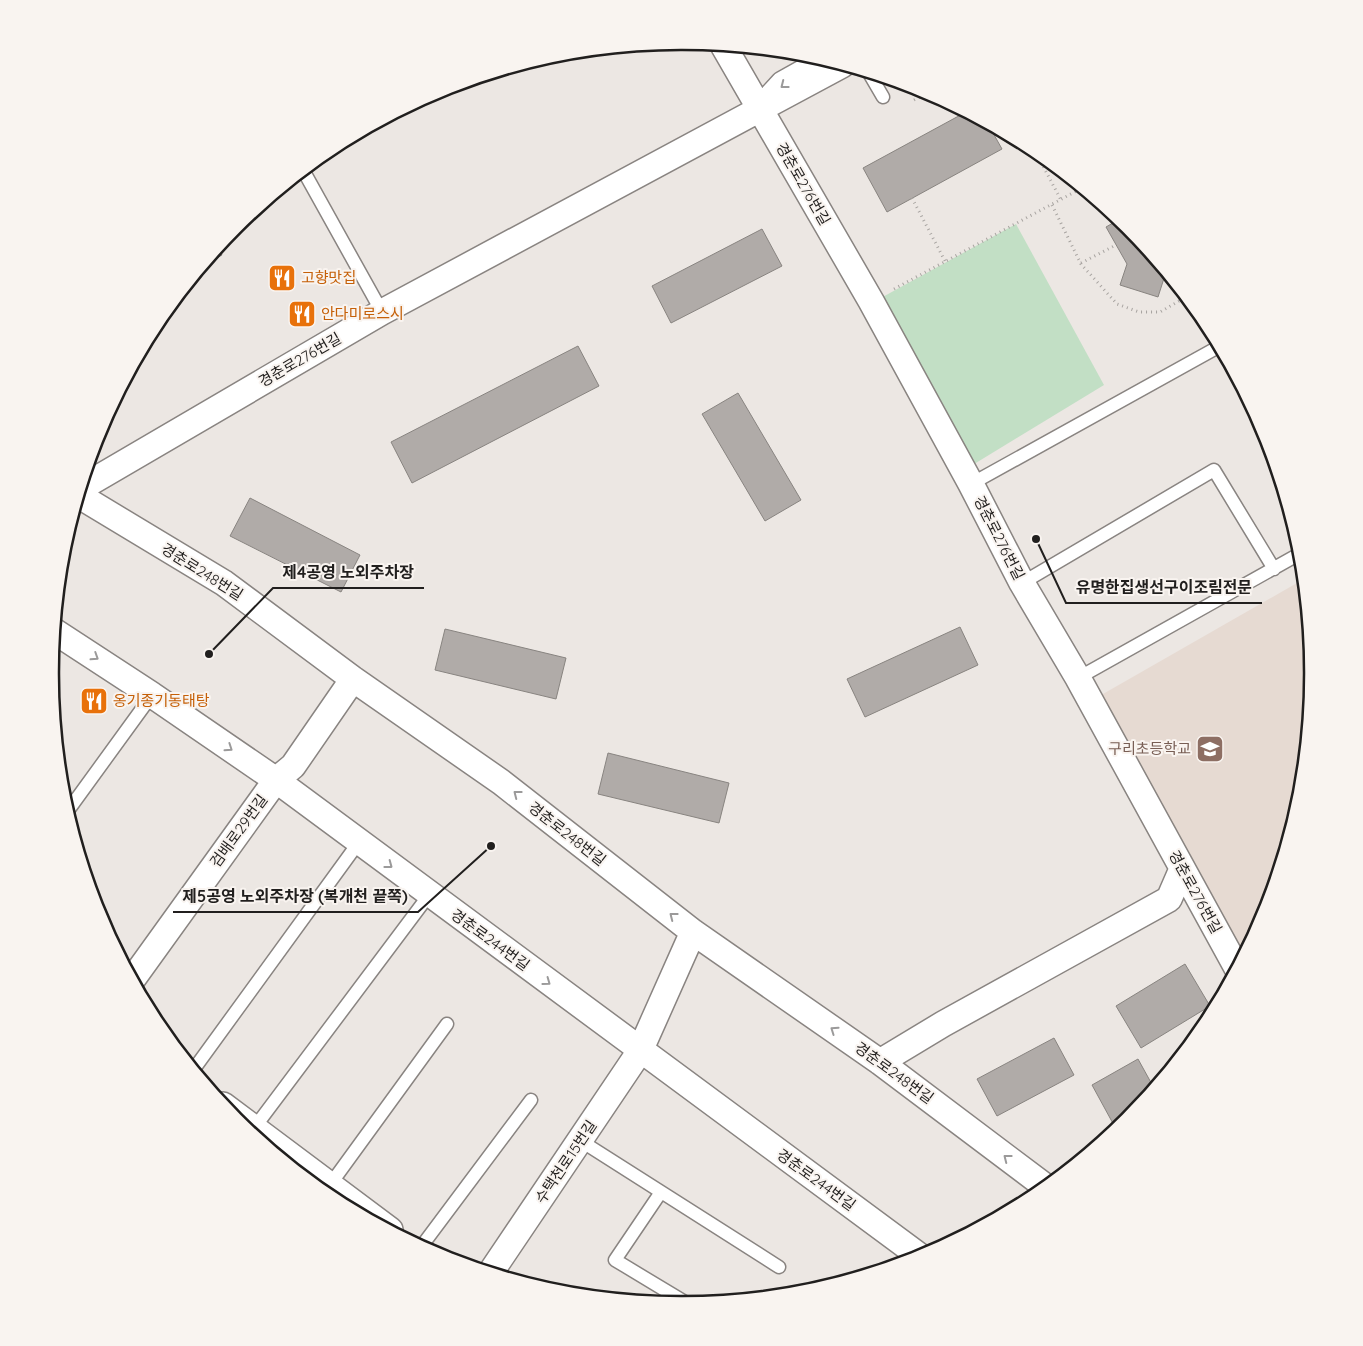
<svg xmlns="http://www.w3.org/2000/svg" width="1363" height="1346" viewBox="0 0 1363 1346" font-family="Quicksand,'Noto Sans KR',sans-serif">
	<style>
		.built { fill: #e6dad2 }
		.green { fill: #c2dfc5 }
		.building { fill: #b0aba8; stroke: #888480 }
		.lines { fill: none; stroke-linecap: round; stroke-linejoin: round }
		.service-casing { stroke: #898481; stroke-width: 15 }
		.minor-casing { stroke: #898481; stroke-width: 28 }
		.path { stroke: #a8a4a1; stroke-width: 3; stroke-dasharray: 1 4; stroke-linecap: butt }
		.service { stroke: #fff; stroke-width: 12 }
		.minor { stroke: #fff; stroke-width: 25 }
		.oneway { stroke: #9b9a9a }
		.labels { text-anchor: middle; stroke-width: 4; stroke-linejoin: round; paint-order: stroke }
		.street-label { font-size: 15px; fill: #211f1e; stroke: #f9f4f0 }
		.food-label { font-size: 15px; fill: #c56008; stroke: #f9f4f0; text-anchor: start }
		.education-label { font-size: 15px; fill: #785e54; stroke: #f9f4f0; text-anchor: end }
		.rim { fill: none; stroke: #211f1e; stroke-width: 2.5 }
		.leader { fill: none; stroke: #211f1e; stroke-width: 2 }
		.callout-dot { fill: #211f1e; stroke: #f9f4f0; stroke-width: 2 }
		.callout-label { font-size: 16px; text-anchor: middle; font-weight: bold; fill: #211f1e; stroke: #f9f4f0; stroke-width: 4; stroke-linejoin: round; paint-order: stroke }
	</style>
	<rect width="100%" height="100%" fill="#ece7e3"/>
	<path class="built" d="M1304,579L1313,673L1301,797L1265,915L1236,970L1089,702Z"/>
	<path class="green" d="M1016,224L1104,385L966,469L868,305Z"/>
	<path class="building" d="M966,112L988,124L1002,149L887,212L863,168Z
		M1120,219L1128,226L1166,272L1158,297L1120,285L1127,264L1106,227Z
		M762,229L782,266L671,323L652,286Z
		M218,247L222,255L201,267Z
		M578,346L599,386L412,483L391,442Z
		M738,393L801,500L765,521L702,414Z
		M250,498L360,555L341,592L230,536Z
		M960,627L978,665L865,717L847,679Z
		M445,629L566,658L556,699L435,670Z
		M608,753L729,783L719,823L598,794Z
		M1185,964L1210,1006L1141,1048L1116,1006Z
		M1054,1038L1074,1075L997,1116L977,1079Z
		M1138,1059L1154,1088L1128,1120L1116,1129L1092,1085Z"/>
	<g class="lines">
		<g class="service-casing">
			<path id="service" d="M869,73L883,97
				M303,170L382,312
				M971,484L1220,346
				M1022,583L1214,470L1274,569
				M1078,678L1301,553
				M67,812L152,695
				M194,1069L359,842
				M252,1131L429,895
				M581,1141L779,1267
				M327,1189L447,1024
				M661,1192L615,1260L688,1304
				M421,1247L531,1100"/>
		</g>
		<g class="minor-casing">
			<path id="minor" d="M723,45L871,301L971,484L1022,583L1078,678L1237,968
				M826,60L783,84L760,109L842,65
				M81,488L382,312L760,109
				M78,495L224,583L353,679L501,782L693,932L880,1062L1046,1187
				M54,631L152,695L276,780L921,1257
				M132,980L276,780L293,766L353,679
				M880,1062L943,1024L1169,899L1182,869
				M223,1105L390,1230
				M491,1272L640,1051L693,932"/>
		</g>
		<path class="path" d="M914,100L929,92
			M1034,149L1061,200
			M912,198L945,261
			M1052,205L1081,264L1117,304L1139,312H1160L1186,297
			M1081,263L1116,245
			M894,289L1082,188"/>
		<use href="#service" class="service"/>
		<use href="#minor" class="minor"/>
	</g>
	<defs><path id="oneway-chevron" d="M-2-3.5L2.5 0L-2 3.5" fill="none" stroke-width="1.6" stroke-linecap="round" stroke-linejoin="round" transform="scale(1.25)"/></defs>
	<g class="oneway">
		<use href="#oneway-chevron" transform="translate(784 85) rotate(142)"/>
		<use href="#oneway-chevron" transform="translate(95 657) rotate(33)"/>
		<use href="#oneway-chevron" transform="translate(229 748) rotate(34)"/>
		<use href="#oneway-chevron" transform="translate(517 794) rotate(-142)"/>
		<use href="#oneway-chevron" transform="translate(389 865) rotate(37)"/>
		<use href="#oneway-chevron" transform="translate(673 916) rotate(-142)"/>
		<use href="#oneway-chevron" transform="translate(547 982) rotate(36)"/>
		<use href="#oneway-chevron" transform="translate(834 1030) rotate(-145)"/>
		<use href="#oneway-chevron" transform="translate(1007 1158) rotate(-142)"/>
	</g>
	<defs>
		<g id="restaurant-square" transform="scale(1.4375)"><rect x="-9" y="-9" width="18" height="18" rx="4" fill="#e8710a" stroke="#f9f4f0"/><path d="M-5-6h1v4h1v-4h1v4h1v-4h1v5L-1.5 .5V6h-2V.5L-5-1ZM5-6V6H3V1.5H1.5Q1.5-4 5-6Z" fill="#fff"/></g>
		<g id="school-square" transform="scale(1.4375)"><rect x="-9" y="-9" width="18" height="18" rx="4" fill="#8d6e63" stroke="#f9f4f0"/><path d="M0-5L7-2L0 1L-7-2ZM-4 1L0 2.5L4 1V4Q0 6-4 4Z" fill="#fff"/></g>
	</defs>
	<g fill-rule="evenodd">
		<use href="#restaurant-square" x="282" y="278"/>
		<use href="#restaurant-square" x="302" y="314"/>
		<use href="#restaurant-square" x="94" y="701"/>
		<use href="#school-square" x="1210" y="749"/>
	</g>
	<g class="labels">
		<g class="street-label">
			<text transform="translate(803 184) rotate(60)" y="5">경춘로276번길</text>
			<text transform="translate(300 360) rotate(-30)" y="5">경춘로276번길</text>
			<text transform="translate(999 538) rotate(63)" y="5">경춘로276번길</text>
			<text transform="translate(202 572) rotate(32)" y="5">경춘로248번길</text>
			<text transform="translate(239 831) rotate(-54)" y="5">검배로29번길</text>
			<text transform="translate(567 834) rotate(38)" y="5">경춘로248번길</text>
			<text transform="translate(1195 892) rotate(61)" y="5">경춘로276번길</text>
			<text transform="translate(490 940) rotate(36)" y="5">경춘로244번길</text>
			<text transform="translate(894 1073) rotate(36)" y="5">경춘로248번길</text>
			<text transform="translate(566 1162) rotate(-56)" y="5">수택천로15번길</text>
			<text transform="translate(816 1180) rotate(36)" y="5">경춘로244번길</text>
		</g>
		<g class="food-label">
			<text x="301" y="283">고향맛집</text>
			<text x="321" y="319">안다미로스시</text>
			<text x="113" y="706">옹기종기동태탕</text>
		</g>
		<g class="education-label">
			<text x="1191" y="754">구리초등학교</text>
		</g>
	</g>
	<path d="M0 0H1363V1346H0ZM681 50H682A622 622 0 0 1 1304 672V674A622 622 0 0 1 682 1296H681A622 622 0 0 1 59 674V672A622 622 0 0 1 681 50Z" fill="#f9f4f0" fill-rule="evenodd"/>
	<path class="rim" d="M681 50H682A622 622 0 0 1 1304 672V674A622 622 0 0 1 682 1296H681A622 622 0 0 1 59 674V672A622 622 0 0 1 681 50Z"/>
	<path class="leader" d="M209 654L273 588H424M1036 539L1066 603H1262M491 846L418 912H173"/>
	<g class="callout-dot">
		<circle cx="209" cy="654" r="5"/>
		<circle cx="1036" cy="539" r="5"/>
		<circle cx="491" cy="846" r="5"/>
	</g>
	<g class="callout-label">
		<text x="348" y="578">제4공영 노외주차장</text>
		<text x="1164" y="593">유명한집생선구이조림전문</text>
		<text x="295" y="902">제5공영 노외주차장 (복개천 끝쪽)</text>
	</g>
</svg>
